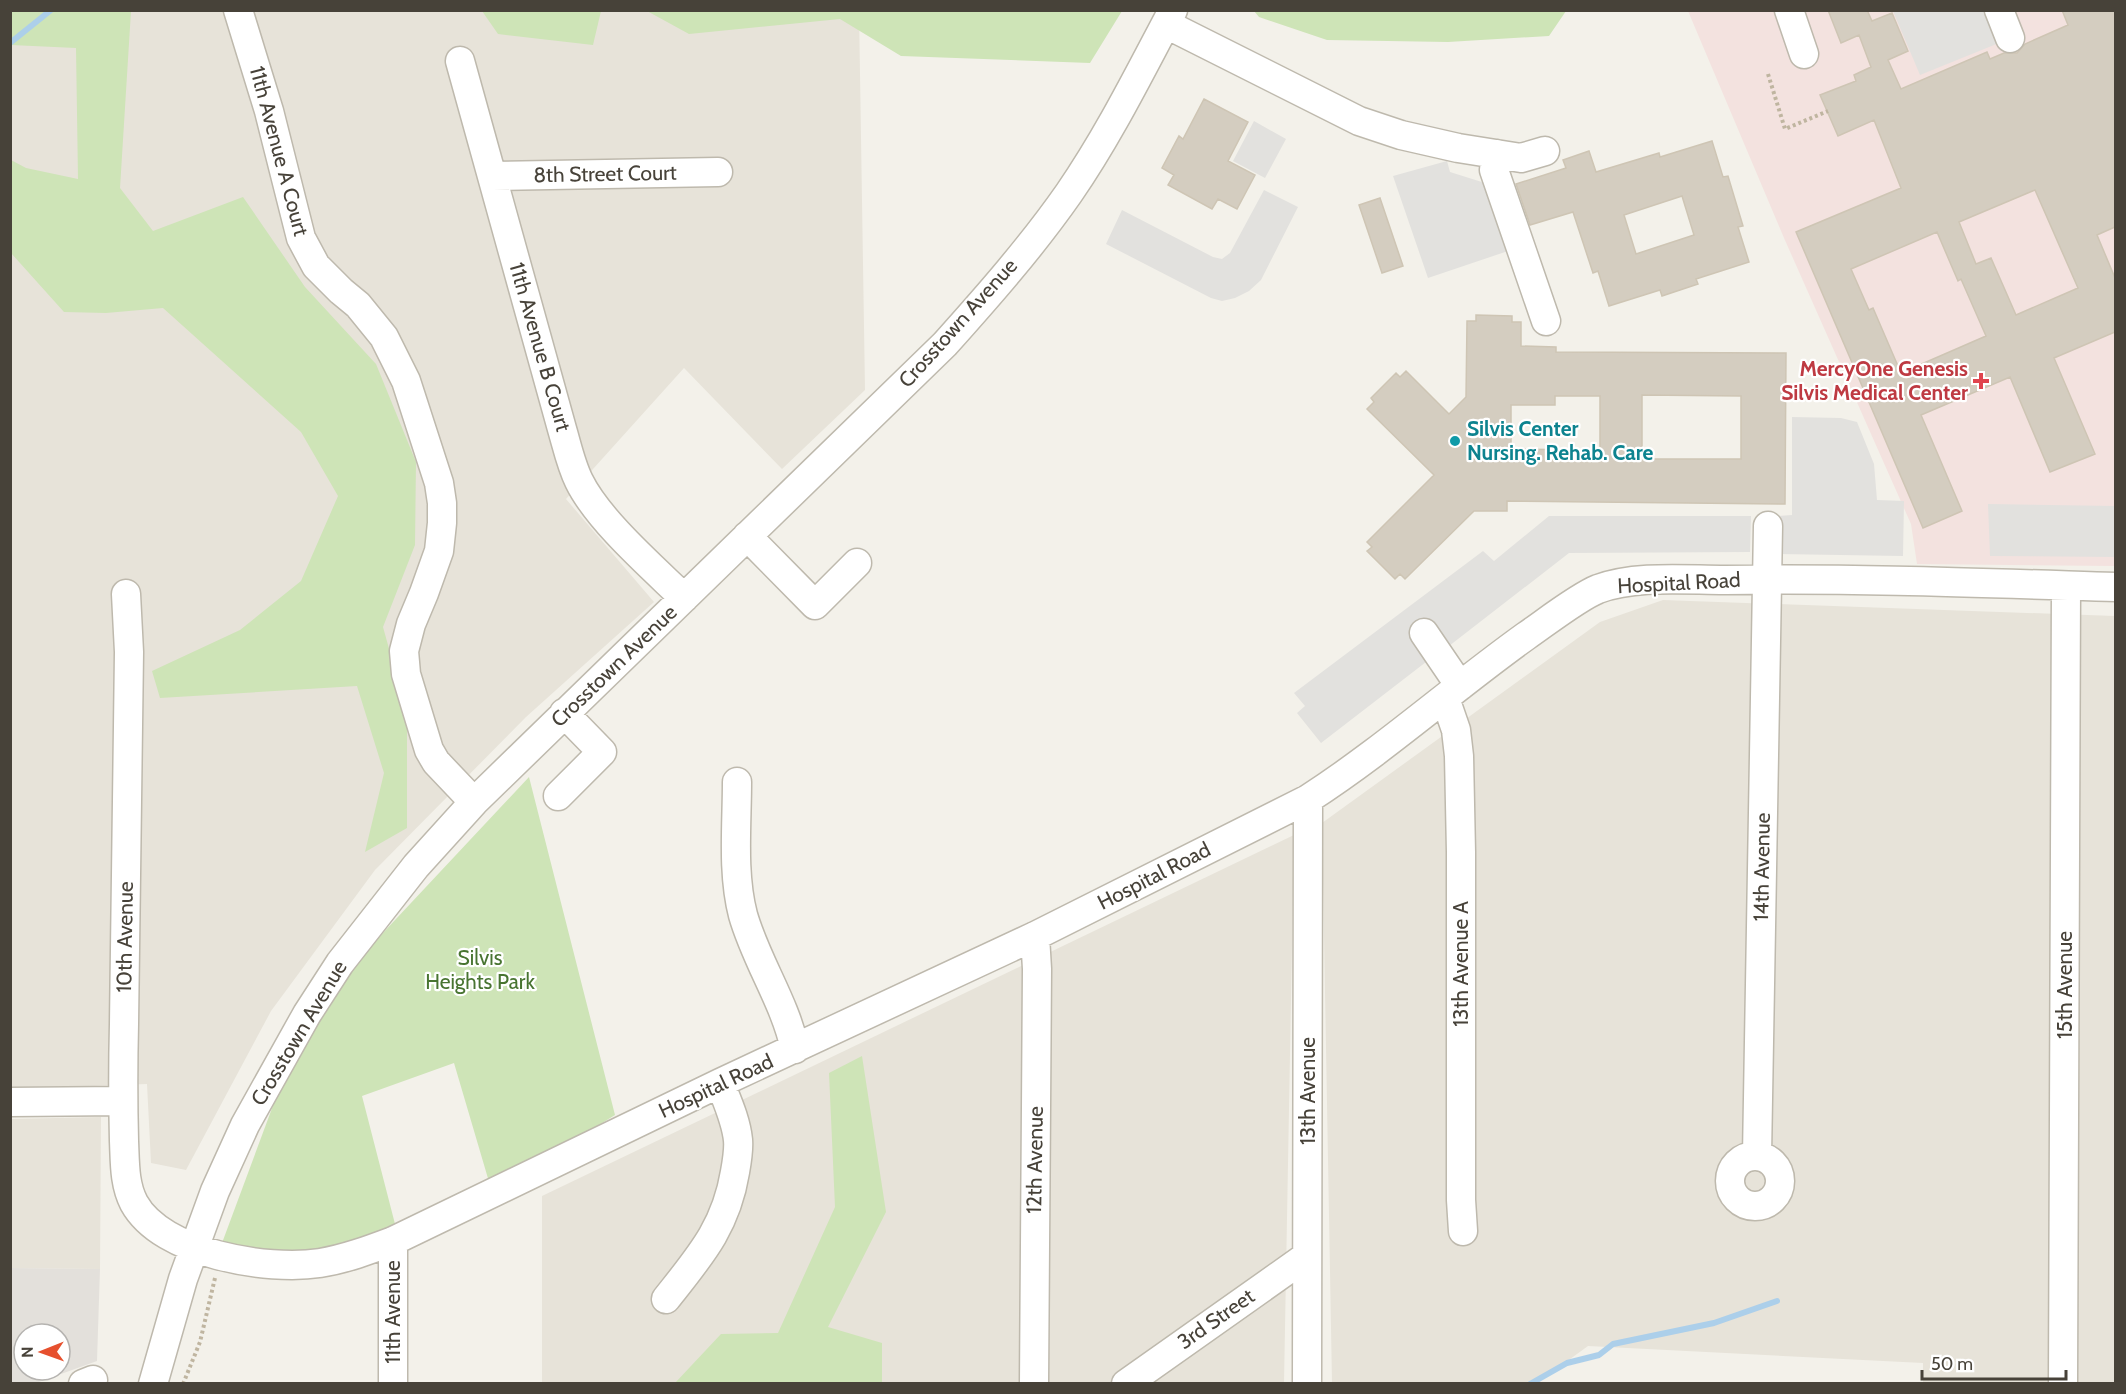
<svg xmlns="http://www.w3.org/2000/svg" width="2126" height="1394" viewBox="0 0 2126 1394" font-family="Cabin,sans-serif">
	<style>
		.residential { fill: #e7e3d9 }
		.industrial { fill: #e3e0db; fill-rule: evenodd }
		.medical { fill: #f3e2df }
		.green { fill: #cee4b7 }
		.parking { fill: #e2e1de }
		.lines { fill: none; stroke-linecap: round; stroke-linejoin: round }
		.stream { stroke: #accfea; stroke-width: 6 }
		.building { fill: #d4cdc0; stroke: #cec5b4; stroke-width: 1.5; fill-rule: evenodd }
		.minor-casing { stroke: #beb9ad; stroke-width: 31 }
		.path { stroke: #bfb5a0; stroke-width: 4; stroke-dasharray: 3 3; stroke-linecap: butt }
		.minor { stroke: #fff; stroke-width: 28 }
		.health-dot { fill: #e0444e; stroke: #fff; stroke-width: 2 }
		.culture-dot { fill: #0f9aa8; stroke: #fff; stroke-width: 2 }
		.labels { text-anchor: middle; stroke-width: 4.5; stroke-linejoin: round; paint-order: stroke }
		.street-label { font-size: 21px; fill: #474239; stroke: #fff }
		.health-label { font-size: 21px; font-weight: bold; fill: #be3a42; stroke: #fff; text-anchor: end }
		.culture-label { font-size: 21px; font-weight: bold; fill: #0d838f; stroke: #fff; text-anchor: start }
		.park-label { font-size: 21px; fill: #487431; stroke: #fff }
	</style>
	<rect width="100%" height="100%" fill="#f3f1ea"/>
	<path class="residential" d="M10,11H859L865,390L782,469L684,368L566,499L654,602L526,717L375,870L271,1011L186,1170L151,1163L147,1084L11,1089Z
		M1663,600L2115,616V1383H1923V1363L1588,1346L1537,1383H1332L1322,823L1600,622Z
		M1294,835L1284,1383L542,1384V1196Z
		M101,1117L100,1269L11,1268L10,1119Z"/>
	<path class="industrial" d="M11,1268L100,1269L97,1361L36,1383H11ZM24,1334H60V1370H24Z"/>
	<path class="medical" d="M1688,11H2115V566L1917,564L1911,524L1784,238Z"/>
	<path class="green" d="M11,11H131L120,188L153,231L243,197L305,287L376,364L416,462L415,545L383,627L407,713V828L365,852L384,773L357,686L160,698L152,671L240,630L301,581L338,496L301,432L163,308L106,313L64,312L11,253V160L26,168L78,179L76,48L11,45Z
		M482,11H601L593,45L498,34Z
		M647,11H1122L1090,63L901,56L840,19L689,34Z
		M1254,11H1566L1549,36L1448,42L1327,40L1259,17Z
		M529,777L615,1115L492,1192L454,1063L362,1096L395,1224L339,1259L222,1243L307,1014Z
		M862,1056L886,1212L828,1327L882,1343V1383H675L721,1334L778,1333L835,1207L829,1073Z"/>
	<path class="parking" d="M1893,11H1985L1999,43L1920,75Z
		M1254,121L1286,139L1265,178L1233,161Z
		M1447,161L1450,172L1485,183L1508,251L1428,278L1393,176Z
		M1264,190L1298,207L1261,280L1249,291L1235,298L1222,301L1211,298L1106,244L1122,210L1213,257L1222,259L1230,253Z
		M1792,417L1841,418L1857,422L1874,464L1877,500L1904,501L1903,556L1776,554L1777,516L1792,515Z
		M1988,504L2115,506V557L1990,556Z
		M1549,516H1751L1750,552L1569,553L1449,646L1439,632L1418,650L1426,662L1321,743L1297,713L1305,706L1294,693L1483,551L1494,561Z"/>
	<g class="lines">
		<path class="stream" d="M10,43L51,10
			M1530,1384L1567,1363L1599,1355L1613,1344L1714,1323L1777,1301"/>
	</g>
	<path class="building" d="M1828,10H1867L1872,21L1892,13L1908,51L1888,60L1901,89L1987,52L1990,59L2004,53H2017L2025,44L2068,25L2062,10H2115V227L2097,235L2115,278V332L2054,358L2095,454L2050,472L2010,377L1921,415L1962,511L1923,528L1796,232L1901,188L1874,120L1838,136L1820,95L1856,81L1854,75L1871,67L1859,35L1841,43ZM2035,190L2078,288L2016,315L1991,258L1976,264L1959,222ZM1937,232L1958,281L1961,279L1986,336L1901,373L1873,308L1869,310L1851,269Z
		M1204,99L1248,122L1228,161L1255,175L1237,209L1218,199L1212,209L1168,185L1174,175L1162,168L1179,136L1183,139Z
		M1712,141L1723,177L1728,176L1743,226L1738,227L1749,262L1696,279L1698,284L1662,296L1660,290L1609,306L1598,271L1593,273L1573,212L1530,225L1516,184L1566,168L1563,160L1589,151L1596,172L1659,153L1660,157ZM1682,196L1694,235L1636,254L1624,215Z
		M1380,198L1403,266L1382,273L1359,205Z
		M1476,315L1512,316V322H1521V346L1556,347V352L1786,353L1785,504L1507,501V511H1474L1405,579L1400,574L1395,579L1367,551L1372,547L1367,542L1434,475L1367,409L1374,402L1371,398L1396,373L1400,377L1406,371L1449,414L1466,397L1467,321H1476ZM1642,395L1741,396V459H1642ZM1555,396H1600V450L1511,449V405H1555Z"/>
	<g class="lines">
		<g class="minor-casing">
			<path id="minor" d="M238,10L269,111L301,238L316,266L341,291L358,305L384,337L406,381L439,483L442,503V523L439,551L424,593L411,624L404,651L406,674L429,750L436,762L474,802
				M1789,10L1804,54
				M1999,10L2010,38
				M1166,24L1359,121L1401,135L1458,148L1521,158L1545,151
				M460,61L562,429C567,446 571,465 579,481C598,520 652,567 684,598
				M1496,154L1494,170L1546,321
				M492,176L718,172
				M747,536L815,605L857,563
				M126,594L129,652C127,776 125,900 124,1024C123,1063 123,1102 124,1141C125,1162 124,1184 134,1203C162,1254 267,1271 320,1263C345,1259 369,1250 393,1241L720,1083L1035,936L1308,799C1384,750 1452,689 1526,636C1545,623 1578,597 1598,589C1636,575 1685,580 1725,580C1855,578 1986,583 2116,587
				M1424,633L1460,686
				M1445,698L1456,730L1459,756L1461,852V1200L1463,1231
				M737,782C737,825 732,873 743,915C756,961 785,1002 795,1049
				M558,796L602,752L564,713
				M10,1102L123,1101
				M1730 1181a25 25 0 1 1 50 0a25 25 0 1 1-50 0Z
				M1757,1156L1768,526
				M666,1299C700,1256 726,1227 735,1172C737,1161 739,1150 738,1140C736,1120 727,1101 720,1083
				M83,1384L93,1380
				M153,1384L183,1279L215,1191L245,1125L307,1014L340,963L416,866L474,802L945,344C988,296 1032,246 1069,193C1109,135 1140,72 1173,10
				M393,1384V1241
				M1034,1384L1037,969L1035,936
				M1126,1384L1307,1256
				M1307,1384L1308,799
				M2063,1384L2066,586"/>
		</g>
		<path class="path" d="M1768,74L1785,129L1828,111
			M183,1384L200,1342L215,1278"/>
		<use href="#minor" class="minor"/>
	</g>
	<path class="health-dot" d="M1978 372h6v6h6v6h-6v6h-6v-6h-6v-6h6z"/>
	<circle class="culture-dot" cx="1455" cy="441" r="6"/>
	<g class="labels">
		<g class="street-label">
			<text transform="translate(279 151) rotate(75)" y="7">11th Avenue A Court</text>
			<text transform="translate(605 174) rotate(-1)" y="7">8th Street Court</text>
			<text transform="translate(958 323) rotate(-48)" y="7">Crosstown Avenue</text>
			<text transform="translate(540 347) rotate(74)" y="7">11th Avenue B Court</text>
			<text transform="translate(1679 583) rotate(-3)" y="7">Hospital Road</text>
			<text transform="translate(614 666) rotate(-44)" y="7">Crosstown Avenue</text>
			<text transform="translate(1762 867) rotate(-89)" y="7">14th Avenue</text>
			<text transform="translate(1154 876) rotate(-27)" y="7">Hospital Road</text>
			<text transform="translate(125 937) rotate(-89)" y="7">10th Avenue</text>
			<text transform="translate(1461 964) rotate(-90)" y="7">13th Avenue A</text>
			<text transform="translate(2065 985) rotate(-90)" y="7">15th Avenue</text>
			<text transform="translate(299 1033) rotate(-59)" y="7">Crosstown Avenue</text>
			<text transform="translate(716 1086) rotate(-25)" y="7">Hospital Road</text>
			<text transform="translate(1308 1091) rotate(-90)" y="7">13th Avenue</text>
			<text transform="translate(1035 1160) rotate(-89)" y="7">12th Avenue</text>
			<text transform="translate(393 1312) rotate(-90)" y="7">11th Avenue</text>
			<text transform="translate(1216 1319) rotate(-35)" y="7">3rd Street</text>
		</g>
		<g class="health-label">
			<text x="1968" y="376">MercyOne Genesis<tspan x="1968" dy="24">Silvis Medical Center</tspan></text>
		</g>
		<g class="culture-label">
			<text x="1467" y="436">Silvis Center<tspan x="1467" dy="24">Nursing. Rehab. Care</tspan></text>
		</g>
		<g class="park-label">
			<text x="480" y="965">Silvis<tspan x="480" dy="24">Heights Park</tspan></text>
		</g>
	</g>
	<rect width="2126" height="1394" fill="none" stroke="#474239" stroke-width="24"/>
	<g transform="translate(42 1352) rotate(269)"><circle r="28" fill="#ffffff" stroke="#b5b3b0" stroke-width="1.5"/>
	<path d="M0-4.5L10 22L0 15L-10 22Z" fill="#e6502e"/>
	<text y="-9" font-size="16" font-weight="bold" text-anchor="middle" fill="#474239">N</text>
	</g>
	<path d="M1922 1370v9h144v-9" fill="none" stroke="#474239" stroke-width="3"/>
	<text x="1931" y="1370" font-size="18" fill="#474239" stroke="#ffffff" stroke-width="4.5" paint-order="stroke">50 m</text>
</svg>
